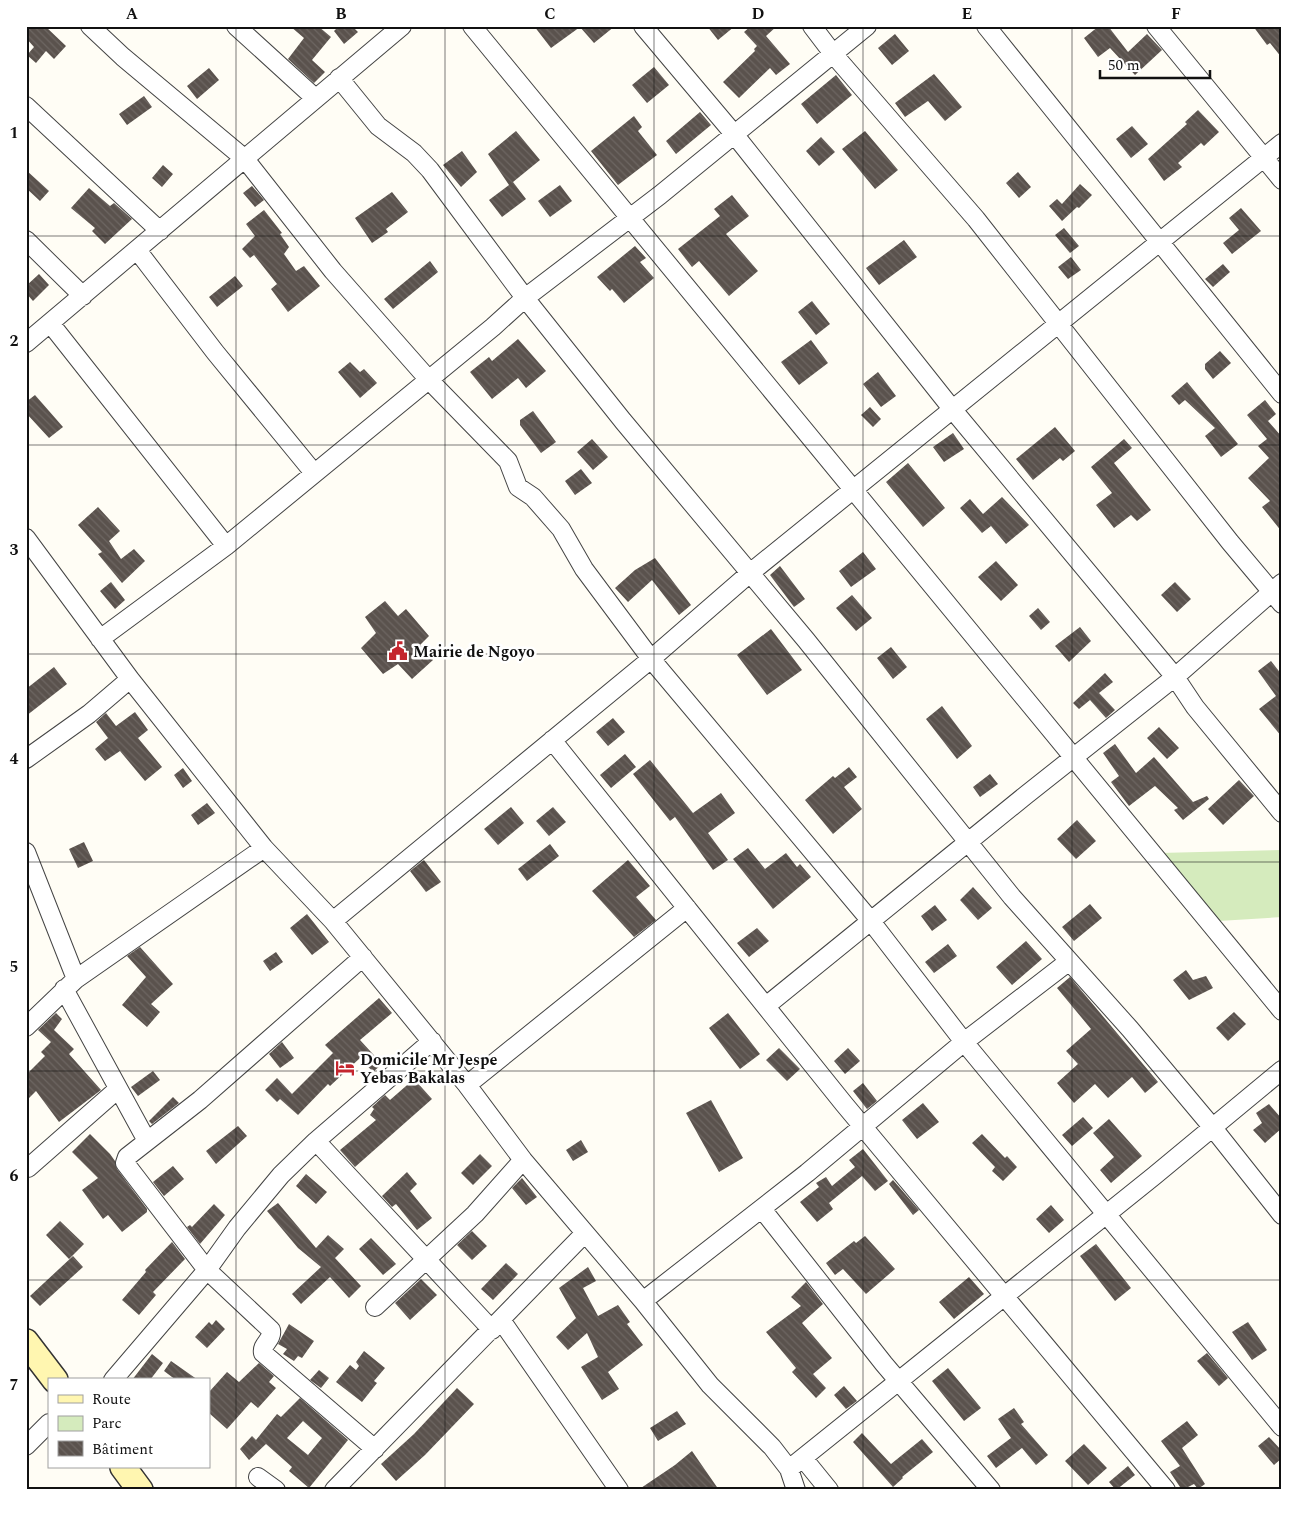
<svg xmlns="http://www.w3.org/2000/svg" width="1308" height="1516" viewBox="0 0 1308 1516" font-family="Spectral,serif">
	<style>
		.green { fill: #d5ebbd }
		.building { fill: url(#building-back-hatch); fill-rule: evenodd }
		.lines { fill: none; stroke-linecap: round; stroke-linejoin: round }
		.street-casing { stroke: #444; stroke-width: 20 }
		.secondary-casing { stroke: #333; stroke-width: 28 }
		.street { stroke: #fff; stroke-width: 18 }
		.secondary { stroke: #fff6b0; stroke-width: 25 }
		.grid { fill: none; stroke: #111; stroke-width: 1; stroke-opacity: 0.55 }
		.labels { text-anchor: middle; stroke-width: 5; stroke-linejoin: round; paint-order: stroke }
		.poi-label { font-size: 16px; font-weight: bold; fill: #111; stroke: #fff; text-anchor: start }
		.neatline { fill: none; stroke: #111; stroke-width: 2 }
		.grid-label { font-size: 16px; text-anchor: middle; font-weight: bold; fill: #111 }
	</style>
	<defs>
		<pattern id="building-back-hatch" width="6" height="6" patternUnits="userSpaceOnUse" patternTransform="scale(1.25)"><rect width="6" height="6" fill="#5a524d"/><path d="M-1 5l2 2M0 0l6 6M5-1l2 2" fill="none" stroke="#6d6662"/></pattern>
	</defs>
	<rect width="100%" height="100%" fill="#fffdf5"/>
	<path class="green" d="M1282,850V917L1202,922L1159,853Z"/>
	<path class="building" d="M26,26H45L66,46L54,59L46,51L36,63L27,55L34,47L26,38Z
		M290,26H318L331,37L312,60L325,72L314,83L288,59L304,38Z
		M339,26H352L358,32L344,44L334,31Z
		M534,26H615L594,43L580,27L551,48Z
		M707,26H735L718,40Z
		M751,26H777L766,36L790,64L776,75L770,68L739,98L723,82L755,51L754,49L757,46L744,32Z
		M1099,26H1108L1128,52L1147,34L1162,50L1135,75L1110,48L1098,57L1084,38Z
		M1253,26H1282V58L1270,43L1267,45Z
		M895,34L909,51L892,65L878,48Z
		M654,67L669,85L647,103L632,85Z
		M209,68L219,80L197,99L187,86Z
		M934,74L962,107L945,121L928,101L905,117L895,103Z
		M836,75L852,95L817,124L801,104Z
		M144,96L152,107L127,125L119,114Z
		M1198,110L1219,132L1204,146L1201,143L1178,163L1182,167L1164,181L1148,159L1187,124L1185,122Z
		M700,112L711,125L676,154L666,141Z
		M634,116L642,127L638,131L657,155L618,185L591,151Z
		M1132,126L1148,144L1131,158L1116,139Z
		M516,131L540,160L513,182L526,199L502,217L489,200L509,185L488,154Z
		M865,131L898,170L875,189L842,149Z
		M821,137L835,152L819,166L806,151Z
		M462,151L477,172L461,187L443,165Z
		M163,165L173,174L162,187L152,178Z
		M26,170L49,191L40,201L26,188Z
		M1018,172L1031,187L1019,198L1006,183Z
		M1080,184L1092,195L1079,208L1077,207L1062,221L1049,206L1057,199L1062,204Z
		M560,185L572,201L550,217L538,201Z
		M252,186L264,200L255,207L243,193Z
		M89,188L110,206L114,203L132,219L105,244L92,231L95,228L71,208Z
		M392,192L408,212L386,229L388,232L372,243L355,218Z
		M732,195L749,216L726,234L758,271L729,296L699,261L692,267L678,249L720,216L714,209Z
		M1241,208L1261,231L1232,254L1223,243L1239,230L1229,218Z
		M264,210L282,233L280,234L289,247L284,254L296,271L304,266L320,286L288,312L271,289L277,284L254,255L250,258L242,249L255,236L246,224Z
		M1064,228L1079,246L1070,253L1055,235Z
		M904,240L917,257L879,285L866,268Z
		M635,246L646,258L640,262L654,278L624,303L612,289L610,291L597,277Z
		M1071,257L1081,270L1068,279L1058,267Z
		M430,261L438,272L393,309L384,299Z
		M1223,264L1230,272L1213,287L1205,279Z
		M39,274L49,285L33,301L26,293V286Z
		M235,276L243,286L217,307L209,297Z
		M812,301L830,324L816,335L798,312Z
		M518,339L546,371L526,388L518,378L492,399L470,372L489,357L492,361Z
		M811,340L828,363L799,385L781,362Z
		M1220,351L1231,363L1213,379L1205,369V364Z
		M350,362L360,372L364,369L377,383L360,398L338,372Z
		M878,372L896,396L881,407L863,384Z
		M1187,382L1238,444L1221,457L1205,436L1215,428L1185,400L1179,405L1171,396Z
		M35,395L63,427L49,438L26,413V402Z
		M1265,400L1276,414L1268,421L1282,437V532L1262,507L1270,501L1248,478L1269,458L1258,446L1267,439L1247,415Z
		M870,407L881,419L873,427L861,415Z
		M533,411L556,442L541,453L520,425V420Z
		M1055,427L1075,451L1063,461L1060,458L1033,480L1016,459Z
		M953,433L964,449L944,462L933,447Z
		M592,439L608,457L593,470L577,452Z
		M1124,439L1132,448L1114,463L1151,510L1137,521L1131,515L1114,528L1096,505L1112,493L1091,467Z
		M908,463L945,508L923,527L886,482Z
		M581,469L592,483L575,495L565,481Z
		M1002,497L1029,525L1006,544L991,526L982,533L960,508L970,499L983,514Z
		M98,507L120,531L109,541L121,559L134,549L145,561L122,583L98,554L102,552L78,525Z
		M863,552L876,569L851,587L839,571Z
		M655,558L691,605L679,615L652,580L628,602L615,588L635,570Z
		M996,561L1018,585L1001,601L978,577Z
		M780,566L805,599L794,607L770,575Z
		M111,582L125,600L115,609L100,591Z
		M1175,582L1191,599L1177,612L1161,595Z
		M852,595L872,618L856,631L836,608Z
		M385,601L398,616L406,609L429,636L420,645L433,660L412,679L398,664L383,674L361,648L376,633L365,617Z
		M1038,608L1050,622L1041,630L1029,616Z
		M1080,627L1091,641L1069,662L1055,646Z
		M771,629L802,670L767,695L737,655Z
		M891,647L907,667L893,679L877,658Z
		M1271,661L1282,675V737L1259,709L1276,696L1258,671Z
		M54,667L67,684L26,716V689Z
		M1105,673L1113,682L1099,693L1115,710L1106,718L1090,700L1079,709L1073,703Z
		M942,706L972,746L957,759L926,719Z
		M135,712L148,730L138,738L162,767L145,781L120,751L105,761L95,749L108,738L96,722L106,713L116,726Z
		M613,718L625,732L608,746L596,732Z
		M1159,727L1179,748L1167,759L1147,738Z
		M1115,744L1136,773L1154,757L1193,802L1207,796L1209,799L1183,820L1174,810L1178,808L1155,786L1129,806L1111,782L1119,776L1103,753Z
		M625,754L636,767L611,788L600,775Z
		M650,760L693,813L721,793L735,813L708,833L728,860L713,870L675,817L670,821L633,774Z
		M849,767L857,777L844,787L862,809L833,834L805,800L833,776L835,778Z
		M183,768L192,781L183,788L174,775Z
		M990,774L998,784L980,797L973,787Z
		M1239,780L1254,796L1223,825L1208,809Z
		M207,803L215,813L198,825L191,815Z
		M511,807L524,823L498,845L484,829Z
		M553,807L566,822L549,836L536,821Z
		M1077,820L1096,841L1076,859L1057,839Z
		M84,842L93,861L78,868L69,849Z
		M550,844L559,856L527,881L518,869Z
		M748,848L765,869L786,853L797,867L800,864L811,877L773,909L733,859Z
		M424,860L441,882L426,892L410,871Z
		M628,860L650,886L636,897L656,920L634,937L592,891Z
		M973,887L992,908L978,920L960,900Z
		M1090,904L1102,918L1074,941L1062,927Z
		M935,905L947,920L932,931L921,916Z
		M307,914L329,942L312,955L290,928Z
		M757,928L769,941L749,957L737,943Z
		M1026,941L1042,959L1012,985L996,967Z
		M948,944L957,956L934,973L925,962Z
		M140,947L173,984L151,1004L160,1012L147,1027L122,1005L146,977L127,956Z
		M276,952L283,962L270,971L263,961Z
		M1186,970L1193,980L1206,976L1213,988L1189,1000L1173,980Z
		M1070,977L1158,1082L1145,1093L1132,1077L1108,1098L1095,1084L1074,1103L1057,1083L1078,1064L1066,1051L1091,1029L1057,988Z
		M379,998L392,1013L360,1040L382,1064L373,1072L360,1058L330,1086L328,1084L298,1115L280,1099L277,1102L265,1090L277,1078L292,1094L333,1053L325,1045Z
		M1234,1012L1246,1024L1228,1041L1216,1028Z
		M56,1013L62,1019L54,1030L74,1049L69,1054L101,1090L59,1122L36,1091L26,1101V1075L45,1056L41,1052L51,1042L38,1030Z
		M728,1013L760,1054L740,1069L709,1028Z
		M282,1042L294,1058L280,1068L269,1054Z
		M779,1048L800,1069L787,1081L766,1060Z
		M848,1048L860,1061L845,1074L834,1061Z
		M153,1071L160,1080L138,1096L131,1087Z
		M414,1079L432,1099L355,1167L340,1150L376,1120L370,1115L374,1109L372,1107L385,1095L390,1100Z
		M863,1083L877,1101L867,1109L853,1091Z
		M173,1097L179,1103L152,1124L149,1121Z
		M711,1100L743,1158L719,1172L686,1113Z
		M923,1103L939,1122L917,1139L902,1120Z
		M1269,1104L1282,1119V1128L1265,1143L1253,1130L1262,1123L1256,1113Z
		M1083,1117L1093,1128L1072,1146L1062,1135Z
		M1109,1119L1142,1156L1111,1183L1100,1170L1114,1157L1093,1133Z
		M238,1126L247,1136L216,1164L206,1151Z
		M90,1134L110,1154L115,1161L117,1169L147,1209V1212L122,1232L108,1215L103,1219L82,1190L98,1178L72,1152Z
		M982,1134L1005,1158L1007,1156L1017,1167L1003,1181L992,1171L995,1167L972,1143Z
		M581,1140L588,1152L573,1161L566,1150Z
		M863,1149L888,1181L875,1191L862,1176L829,1203L833,1209L817,1222L800,1202L819,1187L816,1183L826,1177L832,1186L855,1167L849,1160Z
		M480,1154L492,1166L473,1185L461,1173Z
		M173,1166L184,1179L164,1196L153,1182Z
		M407,1172L417,1184L410,1191L432,1218L417,1230L396,1204L392,1207L382,1196Z
		M306,1174L327,1192L316,1204L296,1186Z
		M522,1178L537,1197L526,1205L512,1188Z
		M893,1180L919,1210L913,1215L889,1184Z
		M278,1203L316,1248L328,1235L344,1249L335,1258L361,1286L349,1298L330,1277L301,1304L292,1294L321,1267L298,1248L267,1211Z
		M214,1204L225,1215L200,1244L187,1227L190,1225L192,1227Z
		M1051,1205L1064,1220L1049,1233L1036,1219Z
		M60,1221L84,1244L69,1259L46,1235Z
		M472,1231L487,1246L472,1260L457,1245Z
		M865,1236L895,1269L866,1294L843,1269L835,1275L826,1263L854,1241L856,1243Z
		M371,1238L396,1264L383,1275L359,1249Z
		M172,1242L185,1259L153,1292L156,1295L139,1315L122,1300L146,1272L145,1270Z
		M1096,1244L1131,1288L1115,1301L1080,1256Z
		M73,1256L83,1267L40,1306L30,1296Z
		M506,1263L518,1274L493,1300L481,1289Z
		M588,1267L596,1281L583,1288L598,1316L618,1305L630,1322L627,1324L643,1345L608,1372L619,1389L602,1400L581,1367L598,1357L587,1333L568,1350L556,1337L576,1318L559,1288Z
		M969,1277L984,1294L954,1319L939,1302Z
		M421,1279L437,1295L410,1320L395,1303Z
		M806,1282L823,1304L802,1323L832,1358L813,1374L826,1388L816,1398L792,1372L796,1368L766,1332L801,1306L791,1297Z
		M216,1320L225,1329L207,1348L195,1337L209,1322L212,1325Z
		M1248,1322L1267,1350L1252,1360L1232,1332Z
		M289,1324L314,1341L302,1358L298,1356L294,1361L283,1354L287,1349L278,1344Z
		M364,1351L385,1368L374,1381L377,1383L362,1402L336,1382L350,1365L356,1370L359,1366L356,1362Z
		M1207,1353L1228,1378L1219,1386L1197,1361Z
		M152,1354L163,1363L150,1380H132Z
		M171,1361L198,1380H176L164,1371Z
		M259,1363L274,1376L269,1382L276,1388L258,1408L251,1402L227,1429L209,1413V1392L227,1372L239,1382Z
		M948,1368L981,1408L964,1421L932,1381Z
		M319,1370L329,1378L321,1388L310,1380Z
		M844,1386L857,1401L846,1409L834,1395Z
		M457,1388L474,1404L425,1455L396,1481L381,1464L414,1434Z
		M300,1398L348,1440L309,1488L289,1471L292,1467L266,1444L249,1460L240,1449L252,1436L256,1440L277,1414L281,1417ZM303,1421L322,1438L308,1455L287,1438Z
		M1014,1408L1024,1422L1021,1424L1048,1455L1036,1465L1022,1448L996,1468L987,1456L1011,1438L998,1419Z
		M677,1411L686,1424L658,1441L650,1428Z
		M1187,1421L1198,1435L1182,1448L1205,1484L1198,1489L1194,1484L1182,1490L1170,1472L1180,1466L1161,1441Z
		M862,1433L891,1464L922,1439L933,1452L902,1477L903,1478L893,1487L853,1442Z
		M1269,1437L1282,1451V1458L1274,1465L1258,1446Z
		M1084,1444L1107,1468L1088,1485L1065,1461Z
		M692,1451L719,1490H638L675,1465Z
		M1128,1466L1135,1475L1116,1490L1109,1482Z"/>
	<g class="lines">
		<g class="street-casing">
			<path id="street" d="M90,26L123,57L245,159L333,271L429,380L508,461L518,487L533,497L561,529L584,569L651,659L870,920L964,1042L1282,1427
				M236,26L315,98
				M472,26L1282,1011
				M643,26L734,134L953,410L1175,677L1195,707L1282,813
				M812,26L834,55L976,219L1230,542L1282,604
				M986,26L1282,394
				M1156,26L1282,180
				M339,78L378,126L414,153L430,170L525,298L623,421L806,640L1012,897L1130,1029L1213,1128L1282,1215
				M26,106L160,231
				M26,240L83,296
				M137,250L215,352L314,473
				M50,323L226,546
				M26,343L402,26
				M26,538L130,679L264,848L333,921L467,1085L523,1160L643,1301L710,1385L772,1447L789,1469L796,1490
				M100,639L226,546L493,327L525,298L660,195L867,26
				M552,740L844,1104L1166,1490
				M26,759L89,714L130,679
				M26,852L76,979L26,1027
				M333,921L651,659L750,573L1282,143
				M363,957L200,1100L127,1157L125,1163L207,1270L271,1330C273,1340 261,1344 263,1353L375,1449
				M76,979L264,848
				M64,989L147,1141
				M766,1006L1026,795L1175,677L1282,583
				M467,1085L687,908
				M316,1141L492,1330
				M28,1168L118,1089
				M762,1209L884,1364L991,1490
				M643,1301L807,1173L964,1042L1068,962
				M375,1307L475,1214L523,1160
				M501,1320L619,1490
				M113,1380L207,1270L237,1228L281,1175L316,1141L432,1041
				M26,1446L49,1423
				M803,1458L829,1490
				M789,1469L1154,1176L1282,1070
				M258,1477L276,1490
				M334,1490L585,1233"/>
		</g>
		<g class="secondary-casing">
			<path id="secondary" d="M26,1342L55,1380
				M123,1467L140,1490"/>
		</g>
		<use href="#street" class="street"/>
		<use href="#secondary" class="secondary"/>
	</g>
	<path class="grid" d="M236,26V1490M445,26V1490M654,26V1490M863,26V1490M1072,26V1490M26,236H1282M26,445H1282M26,654H1282M26,862H1282M26,1071H1282M26,1280H1282"/>
	<defs>
		<g id="civic-bare" transform="scale(1.5)"><path d="M-.6-6.5H3V-4.5H.6V-3L4-1V1h2V6H-6V1h2V-1L-.6-3ZM-1.2 2.5V6h2.4V2.5Z" fill="#c4262e" stroke="#fff" stroke-width="2.5" paint-order="stroke"/></g>
		<g id="hotel-bare" transform="scale(1.5)"><path d="M-6-4.5h1.5V1H6V5H4.5V3h-9V5H-6ZM-4 0a1.8 1.8 0 1 1 3.6 0ZM.5 0V-2.5h3Q6-2.5 6 0Z" fill="#c4262e" stroke="#fff" stroke-width="2.5" paint-order="stroke"/></g>
	</defs>
	<g fill-rule="evenodd">
		<use href="#civic-bare" x="398" y="651"/>
		<use href="#hotel-bare" x="345" y="1068"/>
	</g>
	<g class="labels">
		<g class="poi-label">
			<text x="413" y="657">Mairie de Ngoyo</text>
			<text x="360" y="1065">Domicile Mr Jespe<tspan x="360" dy="18">Yebas Bakalas</tspan></text>
		</g>
	</g>
	<rect width="1308" height="1516" fill="none" stroke="#ffffff" stroke-width="55"/>
	<rect x="48" y="1378" width="162" height="90" fill="#ffffff" stroke="#a0a0a0"/>
	<rect x="58" y="1395" width="25" height="8" fill="#fff6b0" stroke="#a0a0a0"/>
	<text x="92" y="1404" font-size="15" fill="#111111">Route</text>
	<rect x="58" y="1416" width="25" height="15" fill="#d5ebbd" stroke="#a0a0a0"/>
	<text x="92" y="1428" font-size="15" fill="#111111">Parc</text>
	<rect x="58" y="1441" width="25" height="15" fill="url(#building-back-hatch)" stroke="#a0a0a0"/>
	<text x="92" y="1454" font-size="15" fill="#111111">Bâtiment</text>
	<path d="M1100 70v8h110v-8" fill="none" stroke="#111111" stroke-width="2.5"/>
	<text x="1108" y="70" font-size="15" fill="#111111" stroke="#ffffff" stroke-width="4" paint-order="stroke">50 m</text>
	<rect x="28" y="28" width="1252" height="1460" class="neatline"/>
	<g class="grid-label">
		<text x="132" y="19">A</text>
		<text x="341" y="19">B</text>
		<text x="550" y="19">C</text>
		<text x="758" y="19">D</text>
		<text x="967" y="19">E</text>
		<text x="1176" y="19">F</text>
		<text x="14" y="138">1</text>
		<text x="14" y="346">2</text>
		<text x="14" y="555">3</text>
		<text x="14" y="764">4</text>
		<text x="14" y="972">5</text>
		<text x="14" y="1181">6</text>
		<text x="14" y="1390">7</text>
	</g>
</svg>
